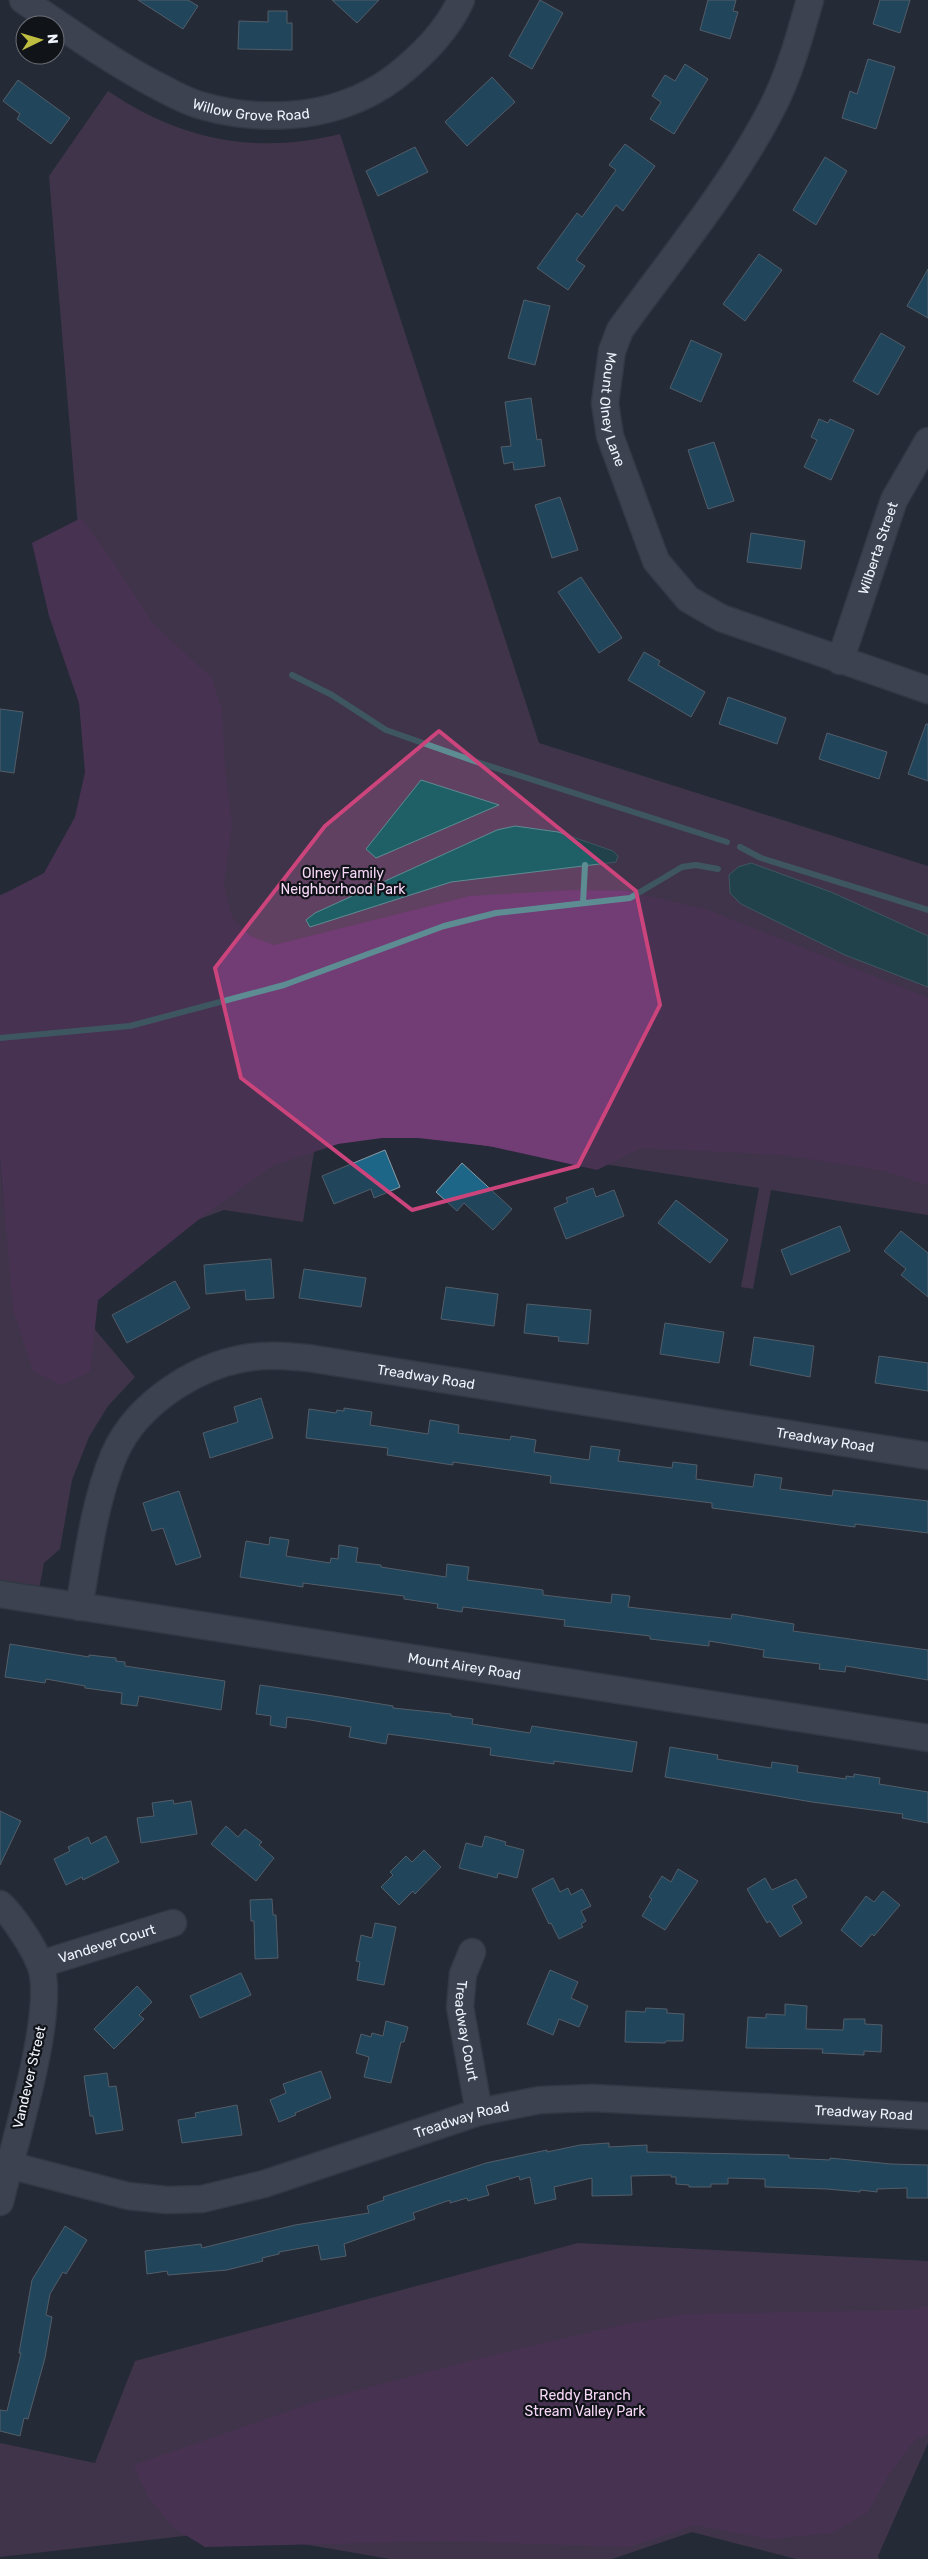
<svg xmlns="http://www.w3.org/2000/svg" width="928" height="2559" viewBox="0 0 928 2559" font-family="Rubik,sans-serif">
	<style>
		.green { fill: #614162 }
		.forest { fill: #723c74 }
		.water { fill: #1e6065; stroke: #5d8c93 }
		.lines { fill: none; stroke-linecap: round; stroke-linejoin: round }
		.stream { stroke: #5d8c93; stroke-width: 6 }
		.building { fill: #1d6687; stroke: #8a9ba5 }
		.minor-casing { stroke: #434954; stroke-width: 29 }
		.minor { stroke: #5a616f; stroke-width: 26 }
		.marked { fill: none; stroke: #cb447b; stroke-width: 4; stroke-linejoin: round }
		.labels { text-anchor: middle; stroke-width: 4.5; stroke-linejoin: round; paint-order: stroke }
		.street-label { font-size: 14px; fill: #f0f4fd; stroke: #101318 }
		.park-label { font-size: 14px; fill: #f8d8f8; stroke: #101318 }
	</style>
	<rect width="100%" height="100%" fill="#242a37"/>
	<path class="green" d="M108,91C180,140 255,155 340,134L539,743L928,866V1215L771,1190L753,1289L741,1287L759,1188L319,1120L303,1222L224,1210L114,1251L65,1294L135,1377L108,1406L89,1437L72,1480L60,1549L44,1563L37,1600L0,1594V1159L4,1209L0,1136V895L105,854L49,176Z
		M578,2243L928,2261V2443L878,2556L879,2559H796L692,2532L612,2559H390L228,2531L0,2557V2443L95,2463L135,2361Z"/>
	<path class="forest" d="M81,518L114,563L153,624L211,677L222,710L225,769L232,824L224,885L232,917L250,936L274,945L470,896L573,890L627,891L708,910L928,998V1185L884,1171L783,1155L641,1148L597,1170L489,1146L418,1138H382L338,1144L272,1166L202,1217L98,1300L90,1372L61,1385L33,1371L13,1309L0,1159V896L44,873L75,817L85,772L79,703L49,616L32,543Z
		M928,2306V2434L915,2440L889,2474L868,2512L832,2533L770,2539L695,2525L629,2547L444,2541L205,2547L174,2528L148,2497L134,2465L321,2400L485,2357L630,2323L686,2314L912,2310Z"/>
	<path class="water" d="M421,780L499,805L376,858L366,849Z
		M515,826L558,832L613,851L618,856L616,862L451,882L310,927L306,920L315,913L497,830Z
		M751,863L831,892L928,936V987L845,955L741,904L730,893L729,875L738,867Z"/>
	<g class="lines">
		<path class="stream" d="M292,675L332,695L386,730L477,762L727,842
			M740,847L761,858L928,910
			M583,903L585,865
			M0,1038L130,1026L284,985L444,926L496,913L630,898L682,867L696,865L718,869"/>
	</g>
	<path class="building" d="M138,0H188L198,6L183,29Z
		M332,0H379L357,23Z
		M540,0L563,13L532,69L509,56Z
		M708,0H736L733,11L738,12L730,39L700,30Z
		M880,0H910L900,33L873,24Z
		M268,11H287V23H292V50L238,49L239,21L268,22Z
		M868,59L895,67L876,129L842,118L850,91L857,94Z
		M685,64L708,79L674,134L650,119L661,102L652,96L665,75L675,81Z
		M492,77L515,102L467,146L445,122Z
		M18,80L70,118L51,144L17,119L20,114L3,101Z
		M625,144L655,166L623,211L616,205L576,260L585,266L568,290L537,268L577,213L582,217L616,170L609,165Z
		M415,147L428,172L378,196L366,171Z
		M825,157L847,171L816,225L793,210Z
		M759,254L782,270L745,321L723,304Z
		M928,269V318L907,306Z
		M524,300L550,306L535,365L508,358Z
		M881,333L905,347L878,395L853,381Z
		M691,340L722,354L701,402L670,388Z
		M531,398L537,440L541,439L545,466L514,470L513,462L504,464L501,447L511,446L505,402Z
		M819,419L828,423L830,419L854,430L831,480L804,467L817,440L811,437Z
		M714,442L734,501L708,509L688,450Z
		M560,497L578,550L552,558L535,505Z
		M751,533L805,541L801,569L747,562Z
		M581,577L622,638L599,653L558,592Z
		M644,652L660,661L658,665L705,692L691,717L628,680Z
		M728,697L786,718L777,744L719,724Z
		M0,709L23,712L14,773L0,771Z
		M926,724H928V781L908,774Z
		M827,733L887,752L879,779L819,759Z
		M385,1150L400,1187L374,1198L371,1189L334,1204L322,1176Z
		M462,1163L512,1209L493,1230L464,1203L457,1211L436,1192Z
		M593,1188L596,1197L614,1190L624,1216L566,1239L554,1208L568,1202L566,1198Z
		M676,1200L728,1240L710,1263L658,1223Z
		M840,1226L850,1251L791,1275L781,1250Z
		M901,1231L928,1253V1297L901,1275L906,1269L884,1251Z
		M271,1259L274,1298L246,1300L245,1290L206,1294L204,1265Z
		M304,1269L366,1278L361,1307L299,1298Z
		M175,1281L190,1308L127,1343L112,1315Z
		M446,1287L498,1294L494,1326L441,1319Z
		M527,1304L591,1310L588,1344L558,1341L559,1337L524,1333Z
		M665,1323L724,1332L719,1363L660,1354Z
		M754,1337L814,1346L810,1377L750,1365Z
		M879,1356L928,1363V1391L875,1383Z
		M261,1398L273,1438L210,1458L203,1433L238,1422L234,1407Z
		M344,1408L372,1412L370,1425L428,1434L430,1420L459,1425L458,1433L510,1440L511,1436L536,1440L534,1452L589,1460L591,1446L620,1450L618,1461L672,1468L673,1462L697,1465L696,1479L753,1487L755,1474L782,1478L780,1489L832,1496L833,1490L928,1501V1533L855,1524V1527L712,1508V1503L550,1483L551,1476L453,1462V1465L387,1455L388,1448L306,1438L309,1409L336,1413L337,1410L344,1411Z
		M179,1491L201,1557L176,1565L163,1528L152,1531L143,1503Z
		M270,1537L289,1540L286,1556L330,1563L331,1558L338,1559L339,1545L358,1548L356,1562L381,1565V1567L446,1577L447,1564L469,1567L467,1580L543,1590V1595L611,1603L612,1594L630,1596L628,1607L731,1619L732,1614L794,1624L793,1631L928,1650V1680L846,1666L845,1672L819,1669L820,1664L763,1657L764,1650L709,1641V1646L650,1639V1636L564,1626L565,1620L463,1607L462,1612L437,1608L438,1604L404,1599V1596L303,1583V1587L240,1577L246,1541L269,1545Z
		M10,1644L89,1657V1655L116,1658V1661L125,1662V1666L225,1681L221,1710L139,1696L137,1706L121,1704L122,1693L85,1688V1686L46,1679L45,1683L5,1677Z
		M260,1685L333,1696L393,1706V1708L451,1714V1716L473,1719L472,1724L530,1733L532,1726L637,1742L632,1772L554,1761V1764L490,1755L491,1748L388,1734L386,1744L349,1737L351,1727L310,1720L287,1717L286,1728L270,1725L271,1716L256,1714Z
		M670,1747L718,1755L717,1759L771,1768L772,1762L798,1766L797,1772L846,1779V1776L854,1777V1774L880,1778L879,1784L928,1792V1823L902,1818L903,1814L812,1802L665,1777Z
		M173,1800L174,1804L191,1801L197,1834L141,1843L137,1818L154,1816L152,1803Z
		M0,1811L21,1821L0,1865Z
		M226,1826L238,1837L245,1829L262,1842L259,1845L274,1858L256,1881L211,1844Z
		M106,1836L119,1862L83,1880L82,1877L66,1885L54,1859L70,1851L68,1847L88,1837L91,1844Z
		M485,1836L506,1842L505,1845L524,1850L517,1878L498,1873L497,1878L459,1868L466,1843L482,1847Z
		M424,1850L441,1867L415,1894L413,1891L399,1905L381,1887L393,1875L390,1872L406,1856L412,1862Z
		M678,1869L698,1881L665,1930L642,1916L652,1899L649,1897L662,1876L671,1882Z
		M553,1878L560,1892L568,1888L571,1895L582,1889L591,1906L581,1911L586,1921L581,1924L583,1927L559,1939L551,1923L549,1924L532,1889Z
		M765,1878L772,1890L796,1879L807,1897L792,1906L802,1923L780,1937L770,1921L767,1923L747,1889Z
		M883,1891L900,1905L874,1936L872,1934L861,1947L841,1930L866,1896L874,1902Z
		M272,1899L273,1915H276L278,1958L255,1959L254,1921H251L250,1900Z
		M375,1923L396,1927L384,1985L357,1980L360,1962L356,1961L361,1935L372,1938Z
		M550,1970L578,1982L571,1998L588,2006L579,2027L559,2019L553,2035L527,2024Z
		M241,1973L251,1995L200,2018L190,1996Z
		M137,1986L152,2002L139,2015L144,2019L114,2049L94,2029Z
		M785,2004L807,2006L806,2029L843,2030L844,2019H865V2024L882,2025L881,2052L864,2051V2055L822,2053L823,2049L746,2048L748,2017L766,2018V2014L785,2015Z
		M646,2008L667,2009V2013L684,2014L683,2041H666L665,2043L625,2042L626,2011L645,2012Z
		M386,2021L408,2027L404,2042H401L391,2083L364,2077L369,2057L356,2053L361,2034L371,2037L372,2033L383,2036Z
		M321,2071L331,2098L295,2113L296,2115L279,2122L270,2100L286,2093L283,2084Z
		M107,2073L109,2087L116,2086L123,2130L96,2134L93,2116H90L84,2076Z
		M237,2105L242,2135L182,2143L178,2120L196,2117L195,2113Z
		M609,2143V2147L647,2145V2152L789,2155V2158L830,2160V2158L891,2164L928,2165V2198H907V2188L877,2189V2192L860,2190V2192L827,2189L765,2187V2179L728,2178V2184H711V2187H689V2185L676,2184V2177H671V2175L631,2176L632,2195L592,2196V2178L554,2187L556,2199L535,2204L530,2177L520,2180L519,2176L486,2186L489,2195L468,2201L467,2198L450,2203V2200L413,2213L415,2219L344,2244L346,2256L321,2260L318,2245L279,2252V2254L262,2258L263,2261L227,2270L168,2275L167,2271L147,2274L145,2251L201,2244L202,2248L295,2225L369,2213L367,2206L384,2200L383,2197L486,2163L547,2150V2152L580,2145Z
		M65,2226L87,2240L66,2274L63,2272L50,2294L46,2315L52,2317L45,2358L28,2419L24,2418L20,2436L0,2431V2410L7,2411L21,2353H19L32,2280Z"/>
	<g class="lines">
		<g class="minor-casing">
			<g id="minor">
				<path id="s1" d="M23,0C66,29 109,60 154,84C170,92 186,102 203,106C231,114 260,117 289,115C326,113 365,100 395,77C422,56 447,31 461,0"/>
				<path id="s2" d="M810,0C800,35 790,72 774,104C735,182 671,259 620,330L612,351L605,403L610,436L656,561L688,599L721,618L928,690"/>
				<path id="s3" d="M840,661L894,500L928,441"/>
				<path id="s4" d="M0,1594L928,1738"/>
				<path id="s5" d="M79,1607C88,1556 94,1503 114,1455C138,1400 206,1358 266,1356C280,1355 294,1357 308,1358L928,1456"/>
				<path d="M0,1904C14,1917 33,1946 40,1964C58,2007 12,2151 0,2202"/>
				<path id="s6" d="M472,1952L463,1974L460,2007L479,2112"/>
				<path id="s7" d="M41,1964L173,1923"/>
				<path id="s8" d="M9,2165L128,2196L167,2200L202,2199L264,2184L479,2112L540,2100L593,2098L928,2116"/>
			</g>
		</g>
		<use href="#minor" class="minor"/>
	</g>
	<path d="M0 0H928V2559H0ZM439,731L636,891L660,1005L578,1166L412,1210L241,1078L215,968L325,826Z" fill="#242a37" fill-opacity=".55" fill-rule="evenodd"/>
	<path class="marked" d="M439,731L636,891L660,1005L578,1166L412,1210L241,1078L215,968L325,826Z"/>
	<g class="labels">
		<g class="street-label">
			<text dy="5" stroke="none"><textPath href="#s1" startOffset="258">Willow Grove Road</textPath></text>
			<text dy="5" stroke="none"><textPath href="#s2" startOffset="466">Mount Olney Lane</textPath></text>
			<text dy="5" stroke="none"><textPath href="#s3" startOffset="119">Wilberta Street</textPath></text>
			<text dy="5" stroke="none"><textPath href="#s5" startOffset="508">Treadway Road</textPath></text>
			<text dy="5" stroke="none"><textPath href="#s5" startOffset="912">Treadway Road</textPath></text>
			<text dy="5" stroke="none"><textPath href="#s4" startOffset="470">Mount Airey Road</textPath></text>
			<text dy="5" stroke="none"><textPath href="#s7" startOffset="69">Vandever Court</textPath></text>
			<text dy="5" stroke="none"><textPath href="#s6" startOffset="81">Treadway Court</textPath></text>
			<text transform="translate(29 2077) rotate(-77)" y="5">Vandever Street</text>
			<text dy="5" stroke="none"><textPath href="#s8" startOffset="874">Treadway Road</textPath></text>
			<text dy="5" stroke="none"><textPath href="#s8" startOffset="469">Treadway Road</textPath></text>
		</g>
		<g class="park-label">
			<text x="343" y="878">Olney Family<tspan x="343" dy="16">Neighborhood Park</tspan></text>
			<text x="585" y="2400">Reddy Branch<tspan x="585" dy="16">Stream Valley Park</tspan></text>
		</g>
	</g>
	<g transform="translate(40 40) rotate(85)"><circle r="24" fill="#101318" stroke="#6a6d74"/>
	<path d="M0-4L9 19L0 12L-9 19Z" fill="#c0be40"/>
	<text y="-8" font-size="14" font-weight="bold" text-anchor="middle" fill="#f0f4fd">N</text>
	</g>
</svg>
